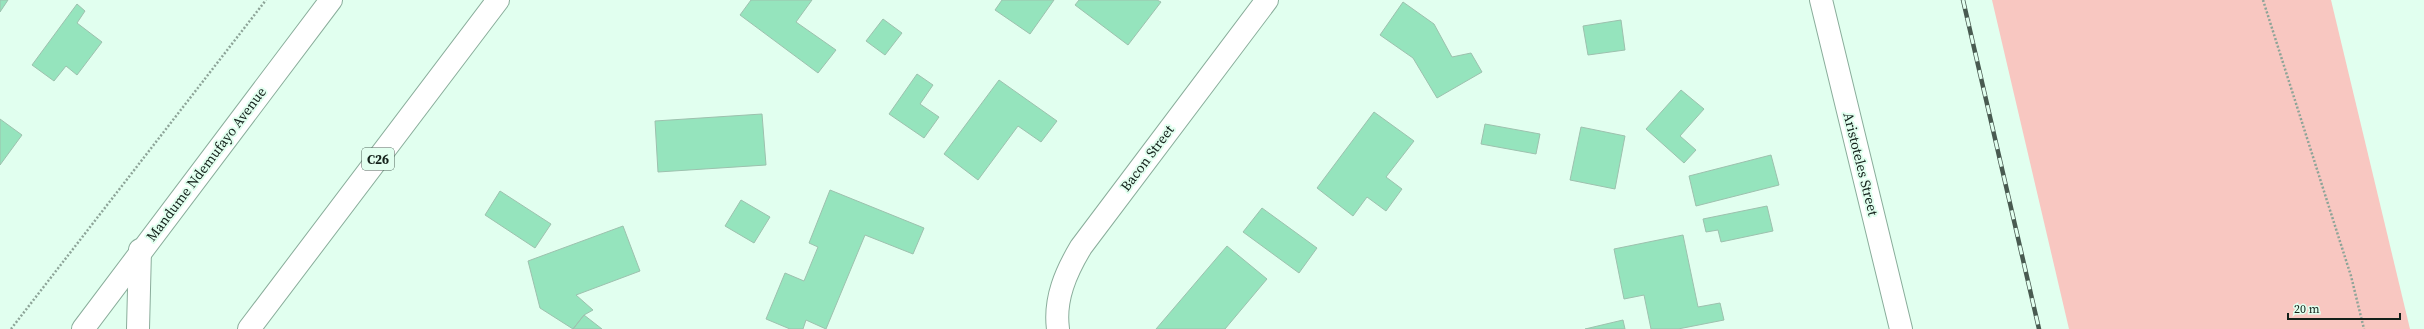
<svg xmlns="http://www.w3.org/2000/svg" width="2424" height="329" viewBox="0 0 2424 329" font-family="'Source Serif 4',serif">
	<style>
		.green { fill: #f8c7c1 }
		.building { fill: #95e4bd; stroke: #9dc1ae }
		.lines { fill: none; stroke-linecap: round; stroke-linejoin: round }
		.minor-casing { stroke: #8aad9b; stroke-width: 24 }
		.tertiary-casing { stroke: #8aad9b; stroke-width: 24 }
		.primary-casing { stroke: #8aad9b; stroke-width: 24 }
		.path { stroke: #8da498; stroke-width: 2.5; stroke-dasharray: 2 2; stroke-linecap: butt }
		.minor { stroke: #fff; stroke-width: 22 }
		.tertiary { stroke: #fff; stroke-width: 22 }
		.primary { stroke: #fff; stroke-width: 22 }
		.rail-casing { stroke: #495b51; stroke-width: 4.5 }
		.rail { stroke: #e1ffef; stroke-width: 3; stroke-dasharray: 9; stroke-linecap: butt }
		.labels { text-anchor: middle; stroke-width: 4; stroke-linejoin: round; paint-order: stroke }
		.shield { fill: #e1ffef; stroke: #51645a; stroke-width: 1 }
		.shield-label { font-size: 13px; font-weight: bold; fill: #13211a }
		.street-label { font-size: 14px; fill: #13211a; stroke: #e1ffef }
	</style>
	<rect width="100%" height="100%" fill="#e1ffef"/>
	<path class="green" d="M1992,0H2331L2410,329H2069Z"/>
	<path class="building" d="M0,0H8L0,12Z
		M751,0H812L796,22L836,50L818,73L740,15Z
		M1002,0H1054L1030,34L995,10Z
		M1079,0H1157L1161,2L1128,45L1075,5Z
		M1403,2L1434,24L1452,57L1471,53L1482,72L1437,98L1413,58L1380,35Z
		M77,4L85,11L77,23L102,42L77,75L66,66L54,81L32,65Z
		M883,19L902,33L885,55L866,41Z
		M1621,20L1625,50L1588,55L1583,26Z
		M917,74L933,85L920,104L939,117L924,138L889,114Z
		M999,80L1057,121L1041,142L1018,126L978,180L944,154Z
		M1681,90L1704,109L1680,136L1696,150L1684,163L1646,129Z
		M1374,112L1414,141L1386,177L1402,189L1386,211L1367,197L1353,216L1317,188Z
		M762,114L766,165L658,172L655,121Z
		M0,119L22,135L0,165Z
		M1485,124L1540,134L1536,154L1481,144Z
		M1581,127L1625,136L1615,189L1570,180Z
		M1771,155L1779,185L1696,206L1689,176Z
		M830,190L924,228L913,254L865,235L826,329L806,320L803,329H790L766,319L785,273L804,281L818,247L809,243Z
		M500,191L551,224L535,248L485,215Z
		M741,200L770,217L754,243L725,226Z
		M1767,206L1773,231L1721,242L1718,230L1706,232L1703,219Z
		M1262,208L1317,248L1299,273L1243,232Z
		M623,226L640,271L576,295L593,310L584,315L573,329L540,308L528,261Z
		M1683,235L1698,307L1720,303L1724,320L1678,329H1651L1644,295L1624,299L1614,249Z
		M1227,246L1267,279L1225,329H1156Z
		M584,315L602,329H573Z
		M1623,320L1625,329H1585Z"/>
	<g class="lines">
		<g class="minor-casing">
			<path id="minor" d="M1821,0L1901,329
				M1058,329C1054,299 1066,272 1081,247L1267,0"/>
		</g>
		<g class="tertiary-casing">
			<path id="tertiary" d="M138,329L140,250"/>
		</g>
		<g class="primary-casing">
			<path id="primary" d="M83,329L331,0
				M249,329L498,0"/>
		</g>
		<path class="path" d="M2263,0L2351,276L2364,329
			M11,329L266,0"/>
		<use href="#minor" class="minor"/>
		<use href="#tertiary" class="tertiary"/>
		<use href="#primary" class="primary"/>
		<g class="rail-casing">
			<path id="rail" d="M1963,0L2039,329"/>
		</g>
		<use href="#rail" class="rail"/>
	</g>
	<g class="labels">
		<rect class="shield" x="362" y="148" width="32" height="22" rx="3"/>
		<g class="shield-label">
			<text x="378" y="164">C26</text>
		</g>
		<g class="street-label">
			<text transform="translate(1147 158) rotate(-53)" y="5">Bacon Street</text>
			<text transform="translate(206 164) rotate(-53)" y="5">Mandume Ndemufayo Avenue</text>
			<text transform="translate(1861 164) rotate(76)" y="5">Aristoteles Street</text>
		</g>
	</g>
	<path d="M2288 313v6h112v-6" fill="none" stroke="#13211a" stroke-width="2"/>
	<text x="2294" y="313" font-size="12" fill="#13211a" stroke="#e1ffef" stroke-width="3" paint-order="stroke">20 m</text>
</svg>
